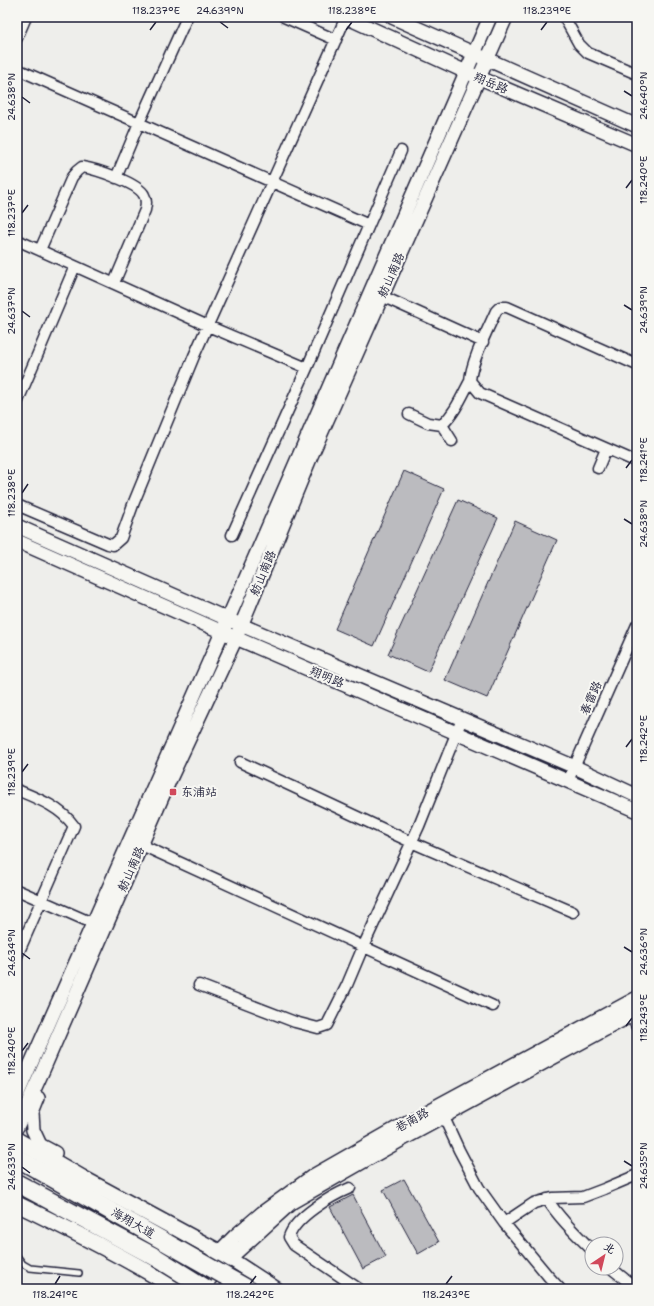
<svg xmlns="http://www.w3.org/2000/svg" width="654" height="1306" viewBox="0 0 654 1306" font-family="'Shantell Sans','LXGW WenKai TC',sans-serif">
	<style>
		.building { fill: #bbbbbf; stroke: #22223b }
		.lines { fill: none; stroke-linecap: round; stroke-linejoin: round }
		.service-casing { stroke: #22223b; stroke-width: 8 }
		.minor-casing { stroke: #22223b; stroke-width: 13 }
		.tertiary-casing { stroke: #22223b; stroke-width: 16 }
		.secondary-casing { stroke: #22223b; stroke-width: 18 }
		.trunk-casing { stroke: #22223b; stroke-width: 20 }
		.service { stroke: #f6f6f2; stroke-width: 5 }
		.minor { stroke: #f6f6f2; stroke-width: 10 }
		.tertiary { stroke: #f6f6f2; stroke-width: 13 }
		.secondary { stroke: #f6f6f2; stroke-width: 15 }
		.trunk { stroke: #f6f6f2; stroke-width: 17 }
		.trunk-bridge-casing { stroke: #22223b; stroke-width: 20; stroke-linecap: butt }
		.trunk-bridge { stroke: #f6f6f2; stroke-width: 17 }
		.ticks { fill: none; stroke: #22223b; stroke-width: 1.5 }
		.poi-dot { fill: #d1495b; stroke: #f6f6f2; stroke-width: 1.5 }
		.labels { text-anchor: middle; stroke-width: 4; stroke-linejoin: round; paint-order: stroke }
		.street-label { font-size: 12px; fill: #22223b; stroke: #f6f6f2 }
		.poi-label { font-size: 12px; fill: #22223b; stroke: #f6f6f2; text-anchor: start }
		.neatline { fill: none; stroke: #22223b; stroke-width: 1.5 }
		.ticks-label { font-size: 10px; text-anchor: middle; fill: #22223b }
	</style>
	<rect width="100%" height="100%" fill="#eeeeeb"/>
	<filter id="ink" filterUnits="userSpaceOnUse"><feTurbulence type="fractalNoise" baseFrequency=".025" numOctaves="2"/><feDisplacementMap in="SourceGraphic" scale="8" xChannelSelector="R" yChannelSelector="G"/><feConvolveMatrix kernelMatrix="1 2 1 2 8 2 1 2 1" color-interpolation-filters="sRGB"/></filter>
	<g filter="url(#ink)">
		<path class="building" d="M404,471L444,489L374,646L335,629Z
			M458,500L498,518L428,672L388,654Z
			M515,521L557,540L487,698L445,680Z
			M404,1179L439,1242L418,1254L383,1190Z
			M353,1195L386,1257L363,1269L330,1207Z"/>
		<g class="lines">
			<g class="service-casing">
				<path id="service" d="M17,1256L23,1264L30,1268L79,1273"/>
			</g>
			<g class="minor-casing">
				<path id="minor" d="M284,17L336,40
					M564,17L579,44L588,53L637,74
					M17,38L26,17
					M17,69L369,225
					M116,178L139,123L187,17
					M17,240L208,326L307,368
					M40,250L72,177L77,171L82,167C96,169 138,183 144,195C147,200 146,205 145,210L114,283
					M375,293L483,342
					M637,365L507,307H500L496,311C488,329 471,362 470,381L480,393L637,462
					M17,403L75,266
					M409,414L428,423L442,425C455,413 462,396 470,381
					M442,425L452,441
					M598,468L606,449
					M17,505L108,544L113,545L121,538L134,502L194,356L346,17
					M232,535L307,368L401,151
					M240,762L411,842L573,912
					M568,781L637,625
					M17,790C39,799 60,807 74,826L17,956
					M135,842L493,1006
					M17,890L99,926
					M199,985L295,1022L318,1028L327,1025L347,985L363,947L419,826L462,719
					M628,1010L637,1027
					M441,1111L459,1150L479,1188L504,1223L548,1276L560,1289
					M350,1188C331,1196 295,1217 289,1237L294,1245L359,1289
					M547,1199C559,1218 576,1234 592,1250
					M504,1223L534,1203L552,1198L583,1197L604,1189L637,1175
					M611,1268L637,1289"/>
			</g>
			<g class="tertiary-casing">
				<path id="tertiary" d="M346,17L466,72L637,145
					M392,17L637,126
					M17,526L241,625L575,767L637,796
					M17,541L236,638L637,811
					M17,1095L228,619L490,17
					M38,1098L32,1113L33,1130L40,1145L55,1153
					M17,1127L43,1070L170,779L236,638L311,456L506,17
					M223,1254L277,1289
					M182,1289L235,1236L262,1213L313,1176L413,1119L637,998
					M200,1289L229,1259L292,1202L399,1141L637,1012"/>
			</g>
			<g class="secondary-casing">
				<path id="secondary" d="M17,1140L86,1180L219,1252
					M17,1204C71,1230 125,1257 177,1289"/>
			</g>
			<g class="trunk-casing">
				<path id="trunk" d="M17,1158L167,1243
					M17,1183L157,1258"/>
			</g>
			<use href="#service" class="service"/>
			<use href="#minor" class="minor"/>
			<use href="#tertiary" class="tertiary"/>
			<use href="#secondary" class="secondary"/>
			<use href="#trunk" class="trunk"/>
			<g class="trunk-bridge-casing">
				<path id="trunk-bridge" d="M167,1243L248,1289
					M157,1258L207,1289"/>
			</g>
			<use href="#trunk-bridge" class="trunk-bridge"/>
		</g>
	</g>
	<path class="ticks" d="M220,22L228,28M150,30L156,22M346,30L352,22M541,30L547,22M624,91L632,96M22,97L30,103M626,188L632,180M22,213L28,205M624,305L632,310M22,311L30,317M626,468L632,460M22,493L28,484M624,519L632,524M626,747L632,739M22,772L28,764M624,947L632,952M22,953L30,959M626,1026L632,1018M22,1051L28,1043M624,1161L632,1166M22,1167L30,1173M55,1284L60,1276M250,1284L256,1276M446,1284L452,1276"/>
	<rect class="poi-dot" x="169" y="788" width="8" height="8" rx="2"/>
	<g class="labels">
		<g class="street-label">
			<text transform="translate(491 83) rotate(23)" y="4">翔岳路</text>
			<text transform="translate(391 275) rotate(-66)" y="4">舫山南路</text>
			<text transform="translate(263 573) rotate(-67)" y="4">舫山南路</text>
			<text transform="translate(327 677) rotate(23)" y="4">翔明路</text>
			<text transform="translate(591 698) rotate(-66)" y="4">春雷路</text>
			<text transform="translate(131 869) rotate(-66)" y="4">舫山南路</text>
			<text transform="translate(412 1120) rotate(-29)" y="4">巷南路</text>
			<text transform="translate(133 1223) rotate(30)" y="4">海翔大道</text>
		</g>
		<g class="poi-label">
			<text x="181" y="796">东浦站</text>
		</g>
	</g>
	<rect width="654" height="1306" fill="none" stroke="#f6f6f2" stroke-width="44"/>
	<g transform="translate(604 1256) rotate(35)"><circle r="19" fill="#f6f6f2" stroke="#a1a1a9"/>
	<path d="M0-3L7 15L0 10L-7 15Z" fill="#d1495b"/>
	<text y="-6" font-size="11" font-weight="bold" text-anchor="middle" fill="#22223b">北</text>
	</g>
	<rect x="22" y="22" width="610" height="1262" class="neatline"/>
	<g class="ticks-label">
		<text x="156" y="14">118.237°E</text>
		<text x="220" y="14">24.639°N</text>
		<text x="352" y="14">118.238°E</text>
		<text x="547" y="14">118.239°E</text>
		<text transform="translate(643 96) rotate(-90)" y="4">24.640°N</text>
		<text transform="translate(11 97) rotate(-90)" y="4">24.638°N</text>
		<text transform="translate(643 180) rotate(-90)" y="4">118.240°E</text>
		<text transform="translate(11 213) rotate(-90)" y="4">118.237°E</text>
		<text transform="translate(643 310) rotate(-90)" y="4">24.639°N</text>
		<text transform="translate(11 311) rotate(-90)" y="4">24.637°N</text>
		<text transform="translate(643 460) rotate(-90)" y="4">118.241°E</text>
		<text transform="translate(11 493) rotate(-90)" y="4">118.238°E</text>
		<text transform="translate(643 524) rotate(-90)" y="4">24.638°N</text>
		<text transform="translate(643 739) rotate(-90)" y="4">118.242°E</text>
		<text transform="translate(11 772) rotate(-90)" y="4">118.239°E</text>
		<text transform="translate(643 952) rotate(-90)" y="4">24.636°N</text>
		<text transform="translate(11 953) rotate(-90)" y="4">24.634°N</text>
		<text transform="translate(643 1018) rotate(-90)" y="4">118.243°E</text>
		<text transform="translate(11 1051) rotate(-90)" y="4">118.240°E</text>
		<text transform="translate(643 1166) rotate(-90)" y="4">24.635°N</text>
		<text transform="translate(11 1167) rotate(-90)" y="4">24.633°N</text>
		<text x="55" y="1298">118.241°E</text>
		<text x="250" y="1298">118.242°E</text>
		<text x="446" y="1298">118.243°E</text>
	</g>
</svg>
